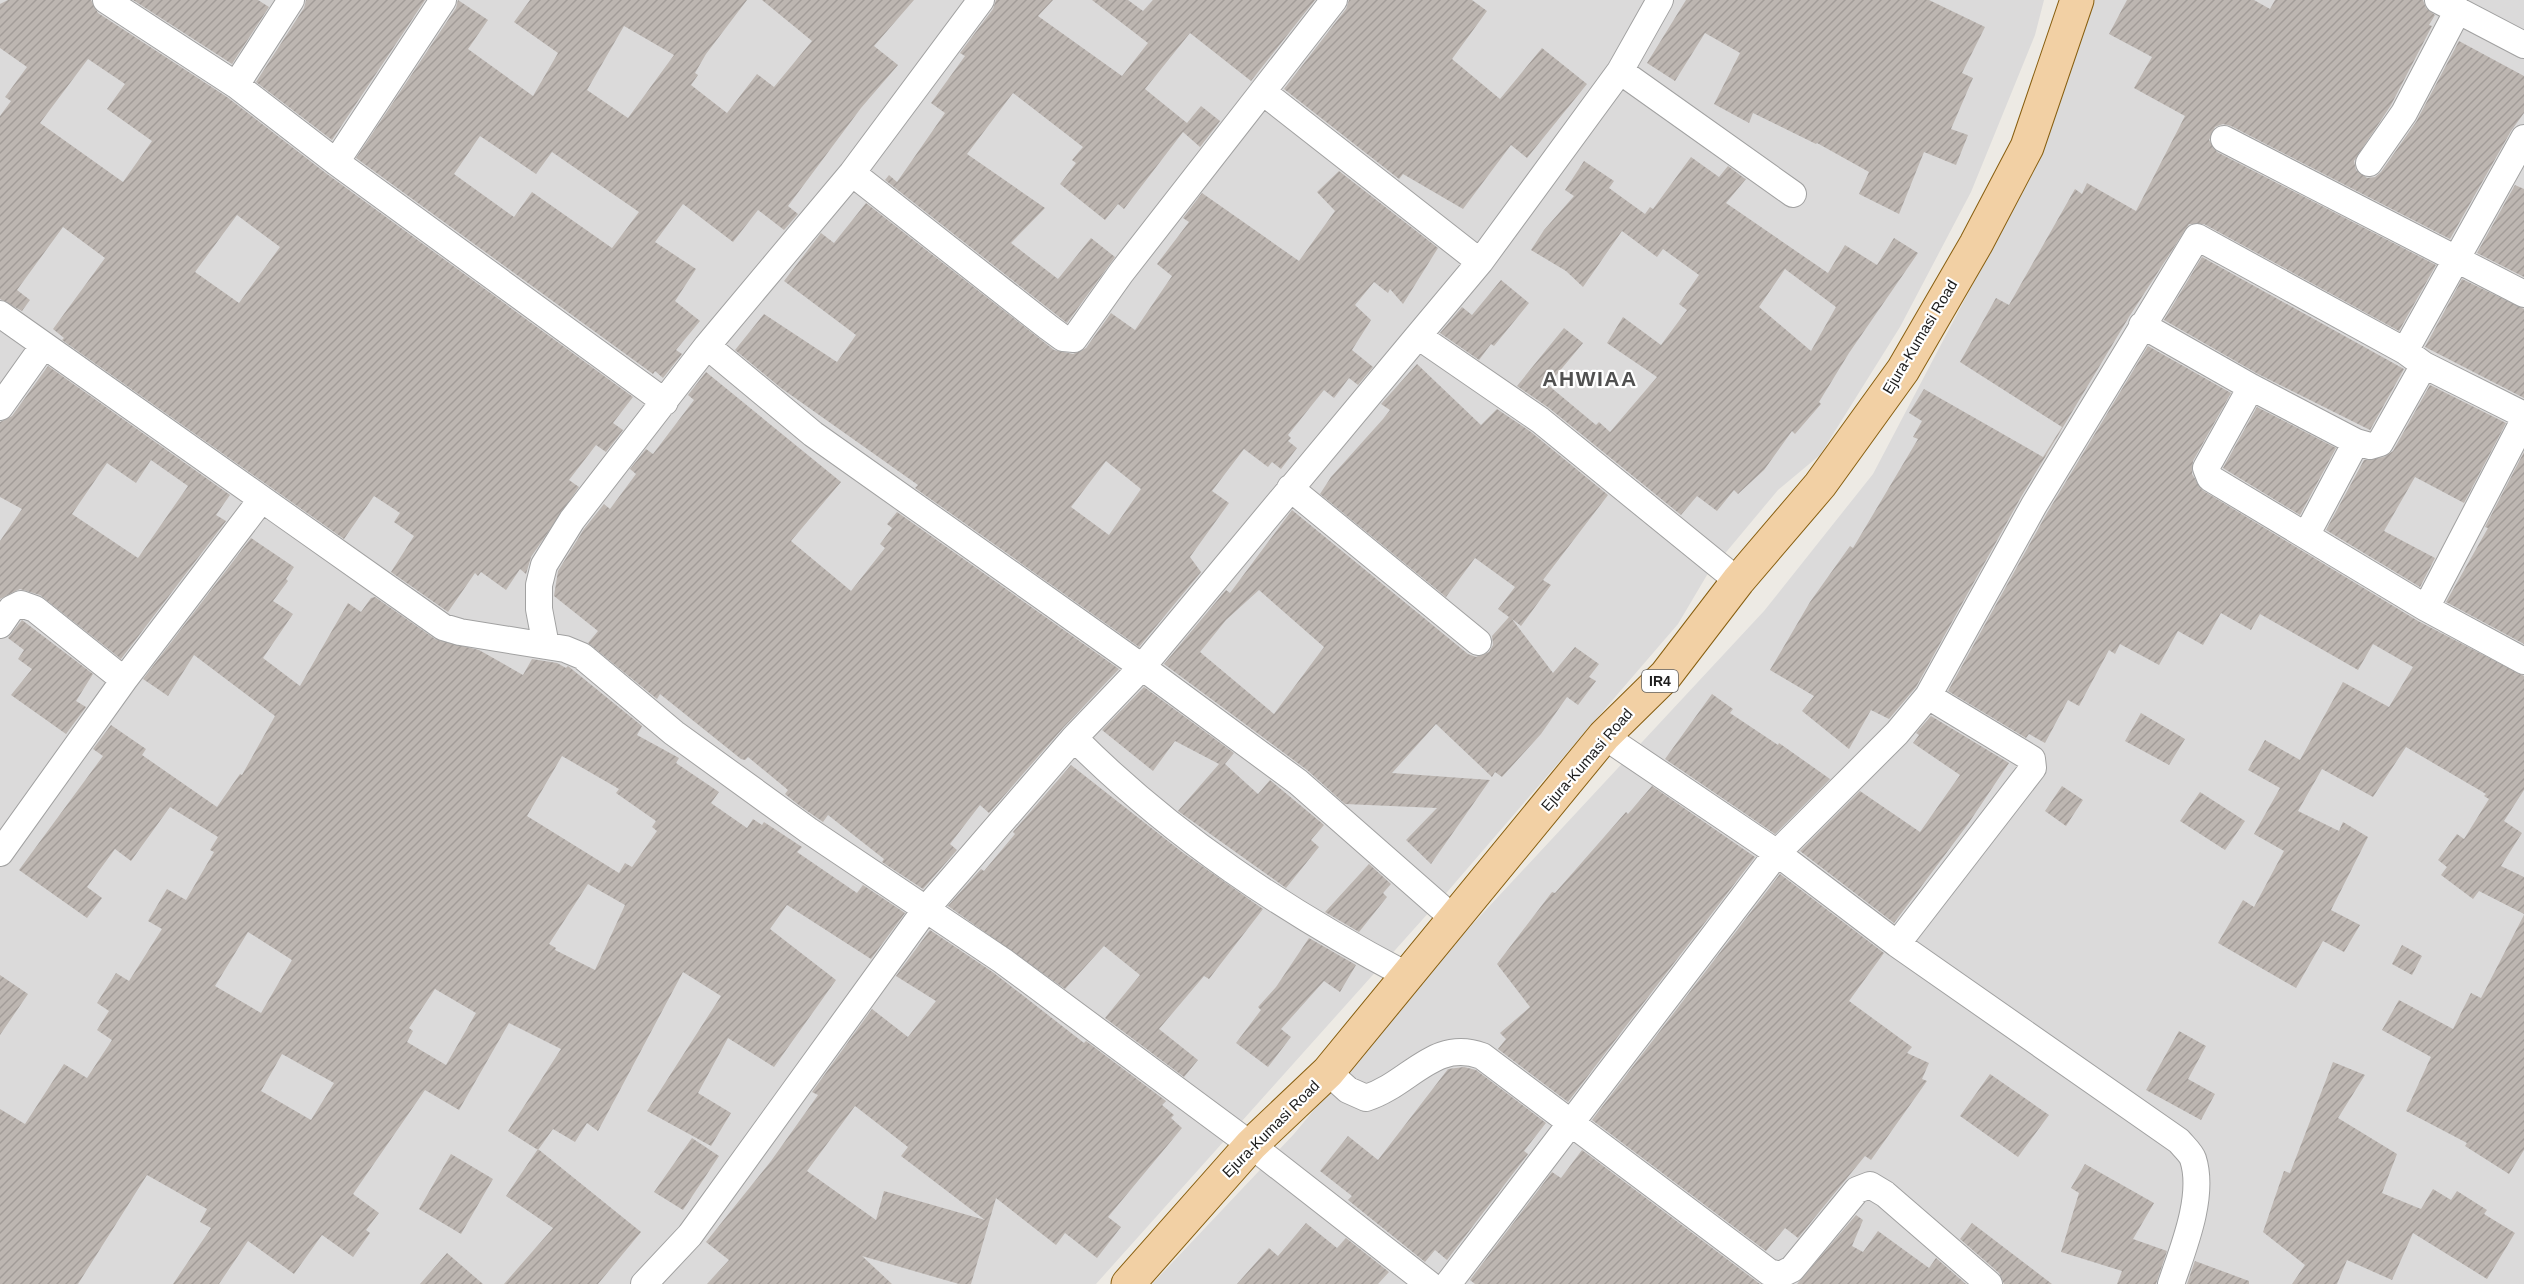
<svg xmlns="http://www.w3.org/2000/svg" width="2524" height="1284" viewBox="0 0 2524 1284" font-family="Arial,sans-serif">
	<style>
		.residential { fill: #dbdada }
		.building { fill: url(#building-hatch); fill-rule: evenodd }
		.lines { fill: none; stroke-linecap: round; stroke-linejoin: round }
		.street-casing { stroke: #a1a1a1; stroke-width: 28 }
		.primary-casing { stroke: #875e0f; stroke-width: 35 }
		.street { stroke: #fff; stroke-width: 26 }
		.primary { stroke: #f2d0a4; stroke-width: 33 }
		.labels { text-anchor: middle; stroke-width: 4.5; stroke-linejoin: round; paint-order: stroke }
		.shield { fill: #fff; stroke: #616161; stroke-width: 1.5 }
		.shield-label { font-size: 14px; font-weight: bold; fill: #1d1d1d }
		.street-label { font-size: 15px; fill: #1d1d1d; stroke: #fff }
		.district-label { font-size: 21px; font-weight: bold; letter-spacing: 1.5px; fill: #505050; stroke: #fff }
	</style>
	<defs>
		<pattern id="building-hatch" width="6" height="6" patternUnits="userSpaceOnUse" patternTransform="scale(1.5)"><rect width="6" height="6" fill="#bdb6b1"/><path d="M-1 1l2-2M0 6l6-6M5 7l2-2" fill="none" stroke="#a29c98"/></pattern>
	</defs>
	<rect width="100%" height="100%" fill="#edeae4"/>
	<path class="residential" d="M0,0H2044L2035,35L1971,192L1900,327L1820,455L1778,490L1707,575L1678,624L1448,891L1096,1284H0Z
		M2086,0H2524V1284H1152L1294,1134L1430,970L1764,611L1873,474L1976,278L2051,103Z"/>
	<path class="building" d="M8,0H91L98,13L227,97L327,174L633,397L613,423L623,430L606,452L596,445L569,480L579,487L531,557L526,574L520,569L506,590L481,572L478,576L475,573L448,612L391,572L414,536L394,522L400,513L374,496L344,539L62,340L64,338L53,329L105,258L63,227L17,290L30,300L22,311L0,299V116L11,101L5,97L27,67L0,48V4ZM88,59L125,84L107,109L152,141L123,182L40,123ZM237,215L280,247L239,303L195,272Z
		M133,0H258L269,7L232,64Z
		M306,0H425L332,140L256,82L304,8Z
		M458,0L488,20L468,49L533,96L558,53L514,22L530,0H747L706,54L695,73L698,75L691,85L727,113L757,74L774,87L812,41L762,0H914L874,46L898,65L861,108L788,206L798,214L784,230L758,210L733,242L683,204L655,242L696,269L675,301L700,321L676,350L682,354L663,378L655,371L653,374L356,158L456,8ZM624,26L674,55L628,118L587,90ZM480,136L536,174L552,152L639,212L612,248L532,192L514,217L454,174Z
		M996,0H1053L1038,16L1122,76L1148,43L1092,0H1128L1143,11L1153,0H1315L1251,81L1190,33L1145,89L1187,123L1201,106L1220,121L1200,147L1183,132L1124,209L1118,204L1105,220L1060,184L1076,163L1072,160L1083,147L1013,93L967,154L1045,208L1011,243L1058,279L1091,238L1115,257L1067,323L885,180L889,175L897,182L945,113L931,103L965,56L960,53L993,9Z
		M1349,0H1472L1487,11L1452,59L1500,99L1542,48L1587,84L1527,158L1511,145L1463,209L1403,174L1399,179L1284,89L1346,9Z
		M1686,0H1929L1985,27L1962,73L1973,78L1951,129L1968,135L1956,165L1924,152L1899,214L1859,194L1869,172L1817,143L1816,144L1753,113L1749,123L1714,104L1740,53L1705,33L1675,81L1647,63Z
		M2127,0H2254L2270,9L2275,0H2423L2426,8L2435,15L2429,25L2432,26L2391,105L2354,161L2356,170L2367,178L2375,177L2381,172L2416,122L2459,41L2524,76V113L2511,131L2450,239L2231,126L2223,124L2215,127L2209,140L2217,152L2436,265L2399,331L2204,224H2189L2129,317L2021,497L1916,687L1889,719L1871,710L1849,749L1802,711L1814,696L1770,670L1810,602L1850,546L1853,548L1918,439L1913,437L1922,421L1909,413L1924,389L2043,457L2062,427L1960,362L1996,298L2009,305L2075,189L2082,194L2087,183L2136,211L2185,116L2134,88L2152,57L2109,34Z
		M1691,157L1719,177L1728,166L1744,178L1746,179L1726,203L1828,273L1845,245L1877,265L1894,238L1918,253L1849,353L1819,402L1821,404L1795,434L1792,431L1764,470L1738,494L1734,490L1717,511L1697,496L1681,515L1549,408L1517,386L1564,328L1583,343L1548,385L1596,425L1599,422L1610,432L1657,377L1607,343L1623,317L1661,345L1687,310L1679,304L1699,275L1663,249L1657,257L1622,231L1583,287L1566,271L1531,250L1544,230L1574,196L1565,190L1584,161L1614,181L1609,188L1645,214L1650,207L1653,209ZM1785,269L1836,307L1811,351L1759,307Z
		M1339,171L1438,248L1403,304L1390,289L1388,293L1374,282L1355,305L1371,320L1352,350L1373,367L1358,385L1349,378L1334,398L1324,390L1288,435L1291,438L1288,441L1297,448L1281,469L1272,462L1268,467L1244,449L1212,491L1229,503L1190,557L1201,572L1139,647L915,488L918,485L781,388L735,350L764,314L837,362L856,335L784,281L821,233L834,243L866,203L1054,350L1073,354L1086,348L1111,313L1135,330L1172,276L1157,264L1189,222L1183,218L1202,193L1299,261L1335,211L1317,192ZM1106,461L1141,489L1109,535L1071,507Z
		M2515,185L2524,189V277L2477,253Z
		M2202,257L2404,369L2370,430L2258,374L2164,320Z
		M2462,279L2524,309V398L2425,347Z
		M1501,280L1529,303L1494,346L1491,344L1479,360L1440,333L1462,307L1472,315Z
		M2148,346L2231,393L2193,461L2192,474L2202,490L2418,621L2524,676V790L2504,821L2522,833L2501,866L2524,877V914L2479,891L2473,899L2441,875L2447,867L2438,860L2457,834L2464,839L2489,799L2484,796L2486,794L2406,747L2373,797L2322,769L2298,811L2339,831L2343,822L2368,837L2331,910L2360,925L2344,952L2323,941L2296,988L2218,943L2243,900L2254,907L2284,851L2254,834L2280,788L2248,770L2265,740L2300,760L2343,682L2389,707L2413,667L2373,644L2358,670L2260,614L2251,630L2221,613L2203,645L2178,631L2159,665L2120,644L2115,654L2109,650L2079,706L2068,700L2045,743L2029,734L2026,738L1948,691L2047,513Z
		M1417,364L1481,425L1497,409L1531,432L1608,495L1543,580L1551,585L1521,626L1512,619L1553,673L1575,647L1599,664L1589,677L1596,681L1578,705L1567,697L1541,734L1502,777L1495,772L1492,777L1436,724L1392,773L1490,780L1431,864L1406,840L1437,808L1345,804L1307,770L1164,664L1226,590L1230,593L1292,510L1468,654L1476,657L1489,652L1493,645L1492,636L1509,617L1498,609L1515,587L1475,558L1446,597L1320,494L1331,477L1383,419L1390,410L1381,404ZM1259,590L1324,647L1274,714L1200,652L1226,620Z
		M48,366L230,495L216,515L226,521L121,659L40,595L20,589L0,599V541L22,509L0,497V422L12,416ZM151,460L188,486L138,558L72,514L107,463L136,483Z
		M706,372L841,482L791,541L851,591L885,548L880,544L892,528L887,524L897,512L1119,669L1063,728L989,813L980,805L950,844L957,850L923,889L882,862L884,859L828,815L823,822L800,806L785,794L788,790L748,757L745,760L741,759L660,694L657,699L588,643L598,631L554,596L558,571L584,529L604,504L610,509L636,474L630,469L646,449L653,454L694,400L688,395Z
		M2430,385L2506,423L2464,503L2415,477L2384,531L2435,558L2420,587L2326,530L2364,460L2384,457L2393,451Z
		M2257,407L2336,448L2300,515L2223,468Z
		M2524,452V644L2446,602L2488,528L2485,527Z
		M251,538L294,567L286,579L288,581L273,601L293,614L263,658L300,686L348,603L361,612L371,598L375,597L435,639L479,650L523,675L532,659L557,663L566,668L568,666L642,726L637,735L679,758L676,763L719,792L711,803L747,828L753,819L762,825L764,822L802,847L797,852L857,893L863,885L905,913L871,959L787,905L770,929L836,980L774,1067L728,1038L698,1093L731,1113L711,1146L647,1111L721,996L683,972L598,1131L587,1123L575,1142L553,1129L538,1150L508,1131L561,1049L509,1023L459,1110L425,1090L353,1194L379,1213L366,1230L370,1233L353,1257L322,1235L294,1274L248,1241L219,1284H173L211,1228L200,1222L207,1209L147,1175L78,1284H0V1109L25,1124L64,1064L87,1078L112,1040L97,1030L109,1011L97,1003L116,973L129,981L162,929L148,921L167,889L186,900L214,852L210,850L218,837L170,807L131,861L115,849L87,887L102,898L87,918L19,870L103,756L93,749L111,725L146,749L142,755L217,807L240,774L242,775L275,716L194,655L168,696L143,679ZM562,756L619,789L616,793L656,821L652,827L657,831L632,867L625,863L619,873L527,816ZM588,884L625,905L595,970L555,950L556,948L549,944ZM248,932L292,960L261,1013L215,986ZM435,989L476,1013L446,1065L407,1042L413,1031L409,1028ZM282,1054L334,1083L311,1120L261,1091Z
		M22,620L93,674L76,701L86,707L66,734L11,695L32,669L18,659L24,650L8,638Z
		M1144,687L1234,753L1225,764L1258,794L1270,780L1324,825L1311,840L1319,847L1286,888L1178,811L1219,764L1175,741L1153,771L1102,730Z
		M1712,694L1733,709L1730,713L1778,745L1779,743L1830,779L1775,834L1665,759Z
		M2141,713L2185,739L2169,765L2125,741Z
		M1931,716L2009,763L1968,824L1894,923L1800,851L1860,791L1920,832L1960,775L1913,743L1919,735L1916,733Z
		M1071,765L1182,852L1263,909L1209,979L1204,976L1159,1029L1198,1060L1184,1077L1105,1018L1140,975L1104,946L1065,989L948,906L981,869L984,871L1015,834L1013,832Z
		M1652,786L1755,857L1568,1102L1498,1049L1506,1039L1500,1033L1530,1007L1497,964L1552,892L1555,893L1626,812L1628,814Z
		M2062,786L2083,800L2066,826L2045,811Z
		M2200,792L2245,821L2225,850L2180,821Z
		M1369,864L1391,884L1383,893L1387,897L1359,932L1325,912Z
		M1780,874L1884,953L1849,1001L1912,1047L1907,1053L1929,1063L1922,1079L1927,1081L1871,1160L1865,1156L1798,1238L1785,1228L1766,1251L1592,1120Z
		M2524,915V1150L2509,1174L2465,1146L2467,1143L2406,1111L2431,1057L2382,1030L2399,1000L2453,1029L2471,993L2481,998Z
		M930,930L994,973L1084,1043L1086,1041L1166,1101L1162,1105L1174,1115L1171,1118L1182,1128L1108,1217L1121,1227L1097,1258L1065,1233L1056,1245L996,1198L971,1284H959L862,1256L892,1284H707L729,1260L706,1242L771,1161L818,1095L812,1092L872,1009L908,1037L936,1001L896,976ZM855,1106L908,1147L901,1156L985,1220L884,1191L876,1220L807,1171Z
		M1309,938L1356,965L1340,992L1324,981L1281,1029L1291,1037L1268,1067L1236,1043L1261,1010L1258,1007L1276,987Z
		M2402,945L2422,956L2412,975L2392,964Z
		M0,975L28,994L0,1035Z
		M2179,1031L2206,1046L2188,1079L2215,1094L2201,1120L2146,1090Z
		M2333,1062L2365,1075L2338,1118L2397,1154L2382,1193L2421,1209L2433,1189L2451,1200L2457,1191L2487,1210L2484,1214L2515,1233L2487,1279L2413,1233L2392,1280L2347,1260L2337,1284H2292L2305,1265L2263,1232L2284,1171L2290,1173Z
		M1464,1067L1476,1070L1546,1123L1524,1151L1528,1154L1447,1260L1435,1250L1425,1262L1348,1200L1352,1196L1320,1171L1348,1136L1378,1160L1448,1069Z
		M1990,1074L2049,1115L2018,1157L1960,1116Z
		M692,1138L719,1156L683,1210L654,1192Z
		M538,1149L641,1232L598,1284H504L553,1228L506,1196Z
		M1582,1150L1760,1284H1475L1470,1280L1552,1172L1561,1178Z
		M451,1154L493,1179L461,1234L419,1209Z
		M2085,1164L2154,1203L2133,1239L2167,1251L2156,1284H2117L2122,1271L2061,1252L2079,1193L2071,1188Z
		M1856,1215L1863,1220L1852,1246L1863,1252L1878,1231L1929,1268L1936,1258L1966,1284H1797Z
		M1306,1223L1337,1248L1346,1238L1389,1272L1378,1284H1237L1269,1248L1278,1256Z
		M1972,1223L2052,1284H2004L1999,1273L1960,1239Z
		M447,1253L483,1284H420Z
		M2195,1261L2249,1281V1284H2187Z"/>
	<g class="lines">
		<g class="street-casing">
			<path id="street" d="M106,0L236,85L336,162L665,402
				M2438,0L2524,45
				M1620,71L1793,194
				M236,85L291,0
				M1263,92L1480,262
				M2224,139L2524,294
				M336,162L443,0
				M2369,163L2404,113L2458,10
				M852,173L1048,327L1063,338L1074,339L1121,273L1334,0
				M0,314L443,627L460,632L565,649L582,656L674,733L808,830L1003,961L1251,1145L1429,1284
				M2142,325L2251,387L2356,442L2370,446L2380,443L2424,365
				M1418,336L1480,262L1620,71L1660,0
				M707,346L813,434L1142,667L1298,782L1453,918
				M2405,351L2524,138
				M2251,387L2206,468L2210,478L2426,608L2524,661
				M0,407L44,345
				M1290,488L1478,642
				M2307,534L2356,442
				M2426,608L2524,420
				M0,625L11,609L21,604L35,609L124,680
				M546,646L539,609V585L544,565L572,520L707,346L852,173L981,0
				M1604,736L1777,853L1897,944L2179,1141C2183,1146 2191,1153 2193,1159C2205,1196 2183,1249 2171,1284
				M1074,738C1173,837 1285,911 1408,976
				M0,853L124,680L261,500
				M1897,944L2033,768L2032,759L1928,696
				M1328,1072L1348,1090L1366,1098C1410,1084 1434,1038 1482,1056L1769,1272L1780,1275L1792,1269L1857,1190L1870,1185L1885,1194L1989,1284
				M644,1284L690,1235L926,909L1074,738L1142,667L1418,336L1540,420L1738,581
				M1448,1284L1777,853L1897,733L1928,696L2034,505L2197,237L2405,351L2424,365L2524,415"/>
		</g>
		<g class="primary-casing">
			<path id="primary" d="M1128,1284L1251,1145L1328,1072L1604,736L1666,675L1738,581L1820,485L1903,370L1976,244L2027,147L2077,0"/>
		</g>
		<use href="#street" class="street"/>
		<use href="#primary" class="primary"/>
	</g>
	<g class="labels">
		<rect class="shield" x="1642" y="670" width="36" height="22" rx="4.5"/>
		<g class="shield-label">
			<text x="1660" y="686">IR4</text>
		</g>
		<g class="street-label">
			<text transform="translate(1920 337) rotate(-59)" y="5">Ejura-Kumasi Road</text>
			<text transform="translate(1587 760) rotate(-49)" y="5">Ejura-Kumasi Road</text>
			<text transform="translate(1271 1129) rotate(-45)" y="5">Ejura-Kumasi Road</text>
		</g>
		<g class="district-label">
			<text x="1590" y="386">AHWIAA</text>
		</g>
	</g>
</svg>
